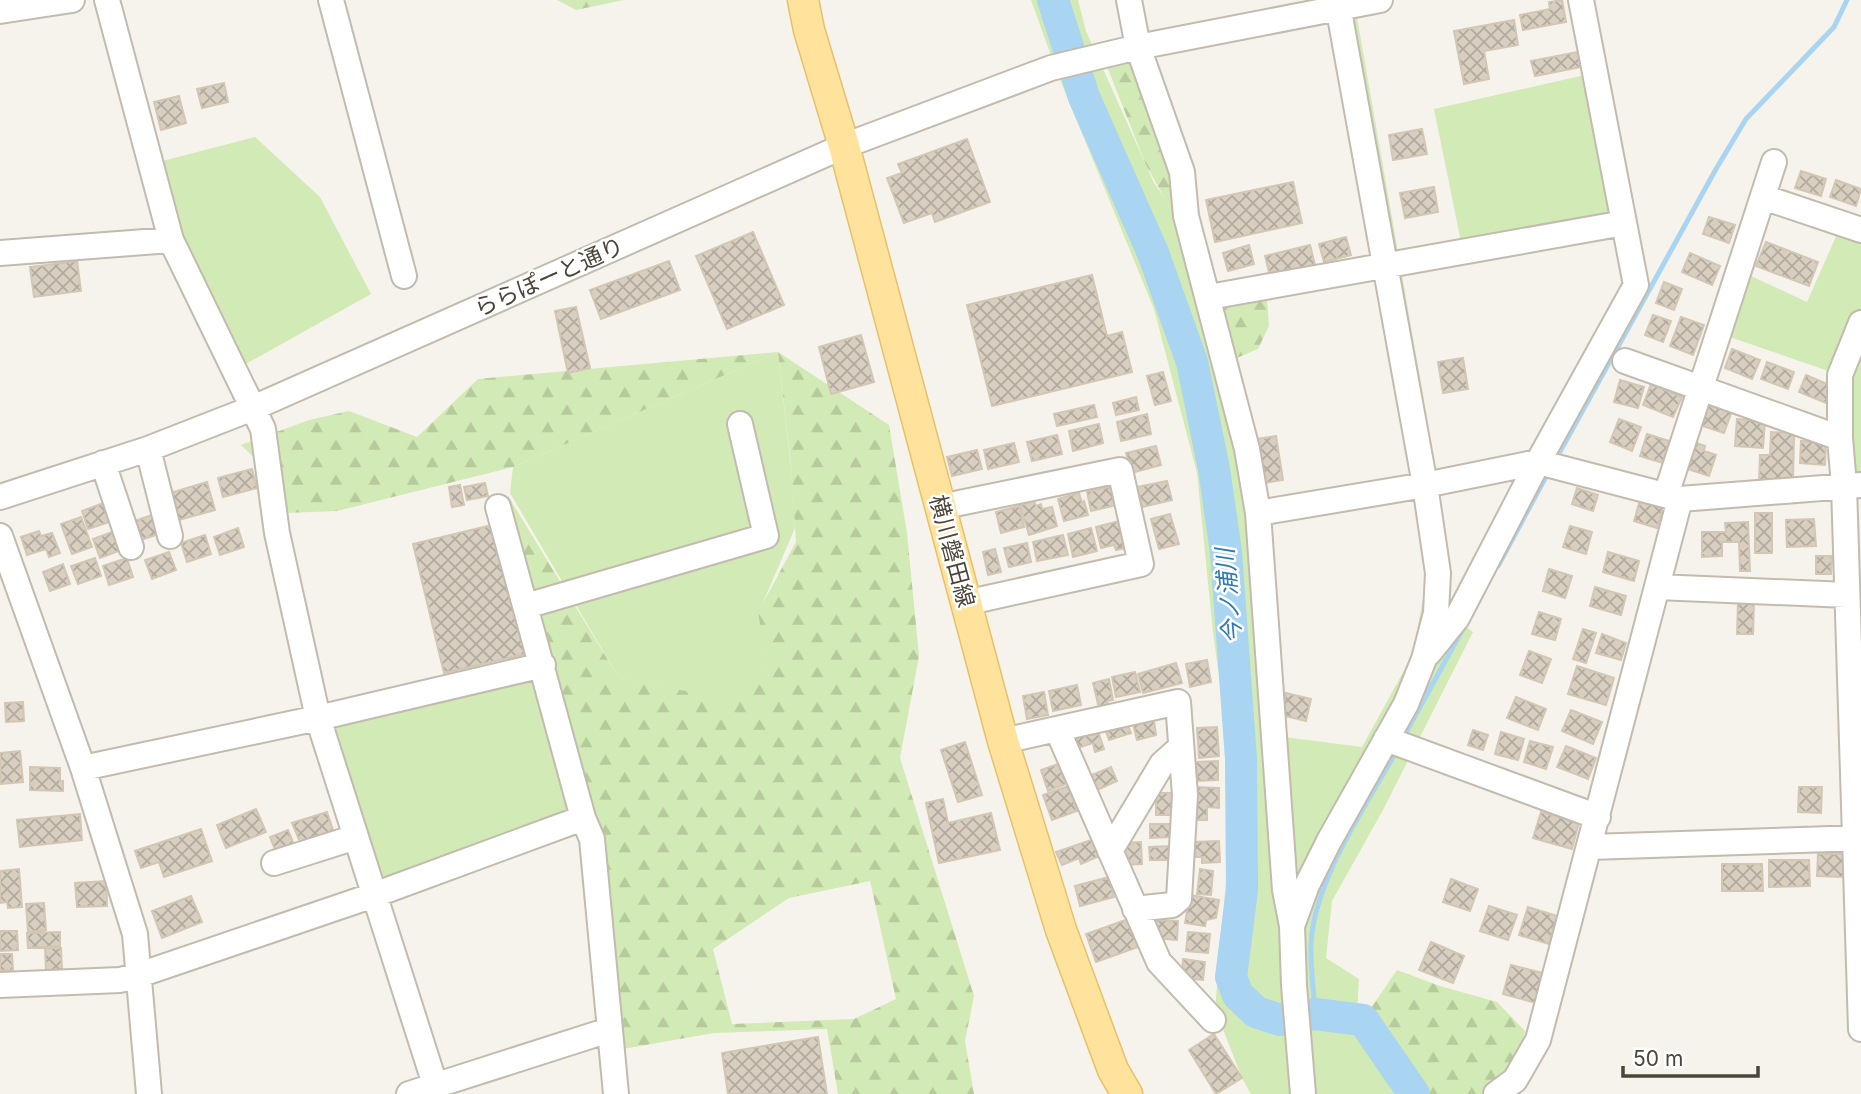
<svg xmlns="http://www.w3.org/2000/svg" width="1861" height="1094" viewBox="0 0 1861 1094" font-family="Inter,'Noto Sans JP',sans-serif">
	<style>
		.grass { fill: #d2eab5 }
		.forest { fill: url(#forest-firs); fill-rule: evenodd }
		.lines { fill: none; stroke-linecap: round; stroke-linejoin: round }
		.stream { stroke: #a9d4f2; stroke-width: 5 }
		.river { stroke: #a9d4f2; stroke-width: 32 }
		.building { fill: url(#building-cross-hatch); stroke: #d3c7b4; stroke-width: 2 }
		.minor-casing { stroke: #c2bbae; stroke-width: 28 }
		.major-casing { stroke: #e6c16a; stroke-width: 33 }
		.minor { stroke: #fff; stroke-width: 24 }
		.major { stroke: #ffe39c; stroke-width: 30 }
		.labels { text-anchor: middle; stroke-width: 5; stroke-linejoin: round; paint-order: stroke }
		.street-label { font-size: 23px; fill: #4b4439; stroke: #fff }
		.water-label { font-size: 24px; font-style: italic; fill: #2e7ab2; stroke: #fff }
	</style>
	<defs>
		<pattern id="forest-firs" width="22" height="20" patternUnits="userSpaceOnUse" patternTransform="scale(1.75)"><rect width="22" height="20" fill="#d2eab5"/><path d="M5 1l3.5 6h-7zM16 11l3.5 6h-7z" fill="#b6ca9c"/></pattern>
		<pattern id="building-cross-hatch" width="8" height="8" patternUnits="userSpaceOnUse" patternTransform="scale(1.75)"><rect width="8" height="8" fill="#d8cfc1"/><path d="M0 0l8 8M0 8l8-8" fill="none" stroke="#b1aa9e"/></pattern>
	</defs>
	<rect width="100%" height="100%" fill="#f6f3ec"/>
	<path class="grass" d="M1031,0H1078L1086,31L1154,183L1192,237L1230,381L1284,737L1362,747L1412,656L1428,573L1326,0H1354L1427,418L1447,563L1450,616L1473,632L1383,810L1332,901L1326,958L1359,979L1357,1011L1418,1094H1251L1242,1078L1215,1009L1234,787L1213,632L1197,473L1154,309L1058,75Z
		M1585,75L1624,223L1461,242L1434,109Z
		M255,137L320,197L371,294L235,370L151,164Z
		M1838,232L1861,235V484L1844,486L1840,375L1718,333L1738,270L1807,302Z
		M778,352L792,477L795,528L759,612L769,677L737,702L619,678L510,493L513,467Z
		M545,674L583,818L381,885L328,725Z"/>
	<path class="forest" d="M557,0H624L576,10Z
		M1138,47L1182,172L1178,222L1146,165L1102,54Z
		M1266,287L1269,326L1258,349L1225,363L1209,297Z
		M778,352L889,425L907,533L919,656L900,758L974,996L965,1041L974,1094H838L827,1029L714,1033L623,1049L597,883L510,548L508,496L619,678L737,701L769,677L758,612L796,542L791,465L778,352L513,467L337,511L287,513C283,485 261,464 241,445L309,420L349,411L417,437L478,379ZM870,881L896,999L854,1019L732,1024L713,949L789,898Z
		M1397,970L1440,986L1497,1002L1525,1031L1513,1077L1488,1094H1418L1363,1020Z"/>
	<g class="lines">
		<path class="stream" d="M1556,459L1716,169L1746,119L1834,27L1847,0
			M1498,566L1548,473
			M1403,738L1464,627
			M1315,1014C1314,991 1310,967 1311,944C1314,880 1366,806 1397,750"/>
		<path class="river" d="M1053,0L1084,97L1153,253L1192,362L1214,469L1226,552L1241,759L1242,890L1231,977L1238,995L1256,1012L1280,1020L1315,1014L1363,1020L1414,1094"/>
	</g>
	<path class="building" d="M1562,0L1566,22L1523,30L1520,15L1550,9L1549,2Z
		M1514,20L1518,45L1484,51L1489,79L1464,84L1454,31Z
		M1578,52L1581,67L1535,76L1531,61Z
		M224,83L228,102L202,108L197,89Z
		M179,96L186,123L161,130L154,102Z
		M1422,129L1427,154L1393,160L1389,135Z
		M967,139L990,202L935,222L932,213L904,223L887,178L902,173L898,164Z
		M1801,171L1826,179L1821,196L1795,188Z
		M1836,180L1861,189L1856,206L1830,197Z
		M1293,182L1302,223L1215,242L1206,200Z
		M1434,187L1438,212L1405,218L1400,193Z
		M1709,217L1735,225L1729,243L1703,234Z
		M753,232L784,305L727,329L696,256Z
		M1346,237L1351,255L1324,262L1319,244Z
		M1766,242L1818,262L1809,286L1756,266Z
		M1249,245L1254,264L1228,271L1223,253Z
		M1310,245L1315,265L1270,276L1265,256Z
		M1690,253L1720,266L1712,285L1682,272Z
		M77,261L81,291L34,297L30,267Z
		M669,261L680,290L601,319L590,290Z
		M1092,275L1107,336L1122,332L1132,372L992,406L967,305Z
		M1664,282L1682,289L1674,310L1656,303Z
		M576,307L590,368L568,373L555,311Z
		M1653,315L1671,321L1663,342L1645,335Z
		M1681,317L1704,325L1693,355L1670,346Z
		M861,335L874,382L831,394L819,347Z
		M1732,349L1760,360L1752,379L1725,368Z
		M1463,358L1468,389L1443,393L1438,362Z
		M1767,362L1794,372L1788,389L1761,379Z
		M1163,372L1171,401L1155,405L1147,376Z
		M1806,375L1832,386L1826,403L1799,392Z
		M1620,380L1644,387L1638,408L1614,402Z
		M1651,384L1682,397L1673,417L1643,405Z
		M1136,397L1139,410L1116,415L1113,403Z
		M1707,403L1732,411L1724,433L1700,425Z
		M1094,405L1097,417L1057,426L1054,414Z
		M1147,414L1151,434L1121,441L1117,422Z
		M1619,419L1641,427L1632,451L1610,442Z
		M1737,419L1765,421L1763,448L1735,446Z
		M1099,424L1103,443L1073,451L1069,431Z
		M1771,432L1794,433L1793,482H1759L1760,455H1770Z
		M1647,434L1669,441L1663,463L1640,456Z
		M1057,435L1062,454L1032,461L1027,442Z
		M1276,436L1283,480L1264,483L1257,439Z
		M1691,441L1705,446L1704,451L1716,455L1709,476L1682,467Z
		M1801,441L1826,442L1825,465L1800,463Z
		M1014,443L1019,462L988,469L984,450Z
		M1156,446L1161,465L1131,473L1126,453Z
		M977,450L982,469L952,476L947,457Z
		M252,469L257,488L223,497L218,478Z
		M1167,481L1172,500L1142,507L1137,487Z
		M207,482L215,510L175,521L167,494Z
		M485,483L488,496L467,500L464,487Z
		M460,485L464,505L452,507L449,487Z
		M1117,485L1121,504L1091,511L1087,492Z
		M1577,488L1598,495L1593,511L1572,504Z
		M1079,493L1082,503L1084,501L1088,515L1064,521L1058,499Z
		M1640,500L1663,507L1657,528L1634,521Z
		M1034,501L1036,506L1041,504L1042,509L1052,507L1057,526L1029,535L1020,505Z
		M106,502L112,521L88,529L82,511Z
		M1019,506L1024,527L1001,533L996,512Z
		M1755,513H1772V553H1755Z
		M155,514L162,533L138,541L131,522Z
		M1170,514L1179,544L1159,549L1151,519Z
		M81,517L92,547L72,554L61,524Z
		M1814,519L1816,546L1787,547L1786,520Z
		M1123,520L1130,547L1116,550L1114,545L1101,548L1096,527Z
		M1748,522L1750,571H1740L1739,542H1722V556L1702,557V532H1726L1725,523Z
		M492,525L529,653L444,673L413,544Z
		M1570,526L1592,532L1586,554L1563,547Z
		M238,528L244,547L220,555L214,537Z
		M1091,528L1097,551L1073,557L1068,534Z
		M117,530L124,549L100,558L93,539Z
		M39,531L41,536L52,533L60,553L49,557L46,549L27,555L21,537Z
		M205,535L211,554L187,562L181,543Z
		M1063,535L1068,555L1037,561L1033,542Z
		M1027,543L1031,562L1009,567L1004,548Z
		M995,549L1001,572L988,575L983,552Z
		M169,552L176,570L152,579L145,560Z
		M1608,552L1639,561L1634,581L1603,572Z
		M1816,556H1832L1831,574H1816Z
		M95,558L101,576L78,584L71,566Z
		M127,558L133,577L109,585L103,566Z
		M63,564L70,584L50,591L43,572Z
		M1549,569L1572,576L1565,598L1543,591Z
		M1595,587L1626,596L1621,615L1590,606Z
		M1738,601H1754L1753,634H1737Z
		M1539,612L1561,619L1555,640L1532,634Z
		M1583,629L1596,633L1586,663L1573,659Z
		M1602,634L1626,643L1621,660L1596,653Z
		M1529,651L1551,659L1542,683L1520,675Z
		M1207,660L1211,682L1190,687L1186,664Z
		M1176,663L1182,683L1143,693L1138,674Z
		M1577,666L1614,678L1606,705L1568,694Z
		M1135,672L1140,692L1116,697L1112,677Z
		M1109,679L1113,700L1107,701L1108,706L1099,708L1093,683Z
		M1077,685L1081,705L1053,711L1049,691Z
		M1044,692L1048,715L1027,719L1023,696Z
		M1286,693L1311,699L1306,721L1281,715Z
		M1516,697L1546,709L1538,730L1507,718Z
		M23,702L24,721L6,722L5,703Z
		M1571,710L1602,722L1593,744L1562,731Z
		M1153,714L1156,735L1137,740L1132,720Z
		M1126,720L1131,733L1109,740L1104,726Z
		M1217,727L1219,756L1199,758L1197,728Z
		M1097,728L1104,749L1095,752L1093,743L1074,749L1070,736Z
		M1473,730L1488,735L1483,750L1468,745Z
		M1501,732L1524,739L1518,760L1495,754Z
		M1530,741L1553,747L1546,769L1524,762Z
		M965,742L982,795L958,802L941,750Z
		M1566,746L1596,758L1588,779L1557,767Z
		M20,751L23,782L1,784L0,753Z
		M1218,761V780L1197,781L1196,762Z
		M1058,764L1066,784L1048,791L1041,770Z
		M30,767L60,768V781H63V791L30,790Z
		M1111,767L1117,781L1093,792L1087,777Z
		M1068,786L1077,811L1052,820L1043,795Z
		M1195,787L1219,788V808L1207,807V820H1194Z
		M1799,787H1822L1821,813L1798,812Z
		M1156,793H1174L1175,815H1156Z
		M943,799L948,823L991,813L1000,850L939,863L926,803Z
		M256,809L266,832L226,848L217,825Z
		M327,812L335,836L302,847L292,823Z
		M1541,812L1579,822L1572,849L1533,838Z
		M80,814L82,840L20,847L17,820Z
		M1150,824H1172V837L1150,838Z
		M201,829L212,861L164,877L159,862L141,868L135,851Z
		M288,830L297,852L279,860L270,837Z
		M1097,838L1104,854L1081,864L1079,858L1062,865L1056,852Z
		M1219,841L1220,862L1202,863V857H1194V842Z
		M1141,842L1142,864L1123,865V843Z
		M1171,846V860H1150L1149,847Z
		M1818,854H1844L1843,877L1817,876Z
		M1769,860H1809L1810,886L1769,887Z
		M1722,864H1762L1763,891H1722Z
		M19,869L22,907L8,908L7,902L0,903V871Z
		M1200,869L1213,871L1211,895L1197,894Z
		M1109,877L1114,897L1080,906L1075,886Z
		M1451,879L1478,889L1470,911L1443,902Z
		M106,881L107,906L77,907L75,883Z
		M1190,895L1219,900L1216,918L1206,920L1205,926L1185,923Z
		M191,896L202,922L162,938L152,911Z
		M44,903L46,930L28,932L26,904Z
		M1489,906L1517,915L1508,940L1480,931Z
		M1528,907L1557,916L1549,944L1519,935Z
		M1131,918L1141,946L1096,962L1086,934Z
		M1156,920L1178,921L1177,940L1155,938Z
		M0,931H17L18,950L0,951Z
		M60,932V946L28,948L27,933Z
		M1188,932L1210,934L1208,953L1186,951Z
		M1431,942L1464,956L1453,983L1419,970Z
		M45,948H61L62,971L46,972Z
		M0,954H12L13,970L0,971Z
		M1183,959L1205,962L1203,980L1182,978Z
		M1511,965L1543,973L1536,1003L1503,994Z
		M1214,1034L1242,1078L1216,1094L1189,1050Z
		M818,1037L827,1094H728L722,1053Z"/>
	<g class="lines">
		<g class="minor-casing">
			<path id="minor" d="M107,0L171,240L263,429L277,533L318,718L438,1094
				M331,0L404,276
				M1129,0L1138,47L1182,172L1186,216L1247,449L1258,513L1285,890L1292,926L1294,985L1303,1094
				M0,11L72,0
				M1763,197L1861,230
				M0,253L171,240
				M1209,297L1624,223
				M1625,361L1840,438L1844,486L1861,1029
				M1840,438V375L1861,323
				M148,449L170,536
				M103,463L131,547
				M1666,495L1774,162
				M0,497L148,449L253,408L844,146L1051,68L1138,47L1380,0
				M498,507L583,818L592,839L616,1094
				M940,507L1120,470L1141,564L965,603
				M1258,513L1425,485L1538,462L1680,499L1861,485
				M0,536L83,768L135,934L149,1094
				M1657,587L1847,595
				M526,606L766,536L740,424
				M1429,653L1457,618L1538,462L1636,285L1581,0
				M1057,729L1159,962L1213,1020
				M1386,739L1598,817
				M1003,741L1178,702L1185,795L1179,899L1172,905L1135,909
				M83,768L318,718L543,665
				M1590,847L1861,838
				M1110,851L1162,764L1181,747
				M274,863L356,837
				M1292,926L1307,885L1329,841L1406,704L1424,659L1436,613L1438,573L1425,485L1337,0
				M0,985L120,980L139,975L374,895L583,818
				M409,1094L609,1030
				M1496,1094L1515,1080L1538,1040L1680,499"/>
		</g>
		<g class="major-casing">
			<path id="major" d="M803,0L809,30L844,146L1003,741L1061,930L1113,1070L1127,1094"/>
		</g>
		<use href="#minor" class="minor"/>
		<use href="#major" class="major"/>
	</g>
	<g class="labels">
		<g class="street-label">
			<text transform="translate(549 277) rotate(-24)" y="8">ららぽーと通り</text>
			<text transform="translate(952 551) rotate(75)" y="8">横川磐田線</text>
		</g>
		<g class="water-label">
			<text transform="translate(1229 596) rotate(-95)" y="8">今ノ浦川</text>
		</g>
	</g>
	<path d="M1623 1066v10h135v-10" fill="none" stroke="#4b4439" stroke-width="3.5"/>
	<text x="1633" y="1066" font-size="21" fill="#4b4439" stroke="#ffffff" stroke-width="5" paint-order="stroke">50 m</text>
</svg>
